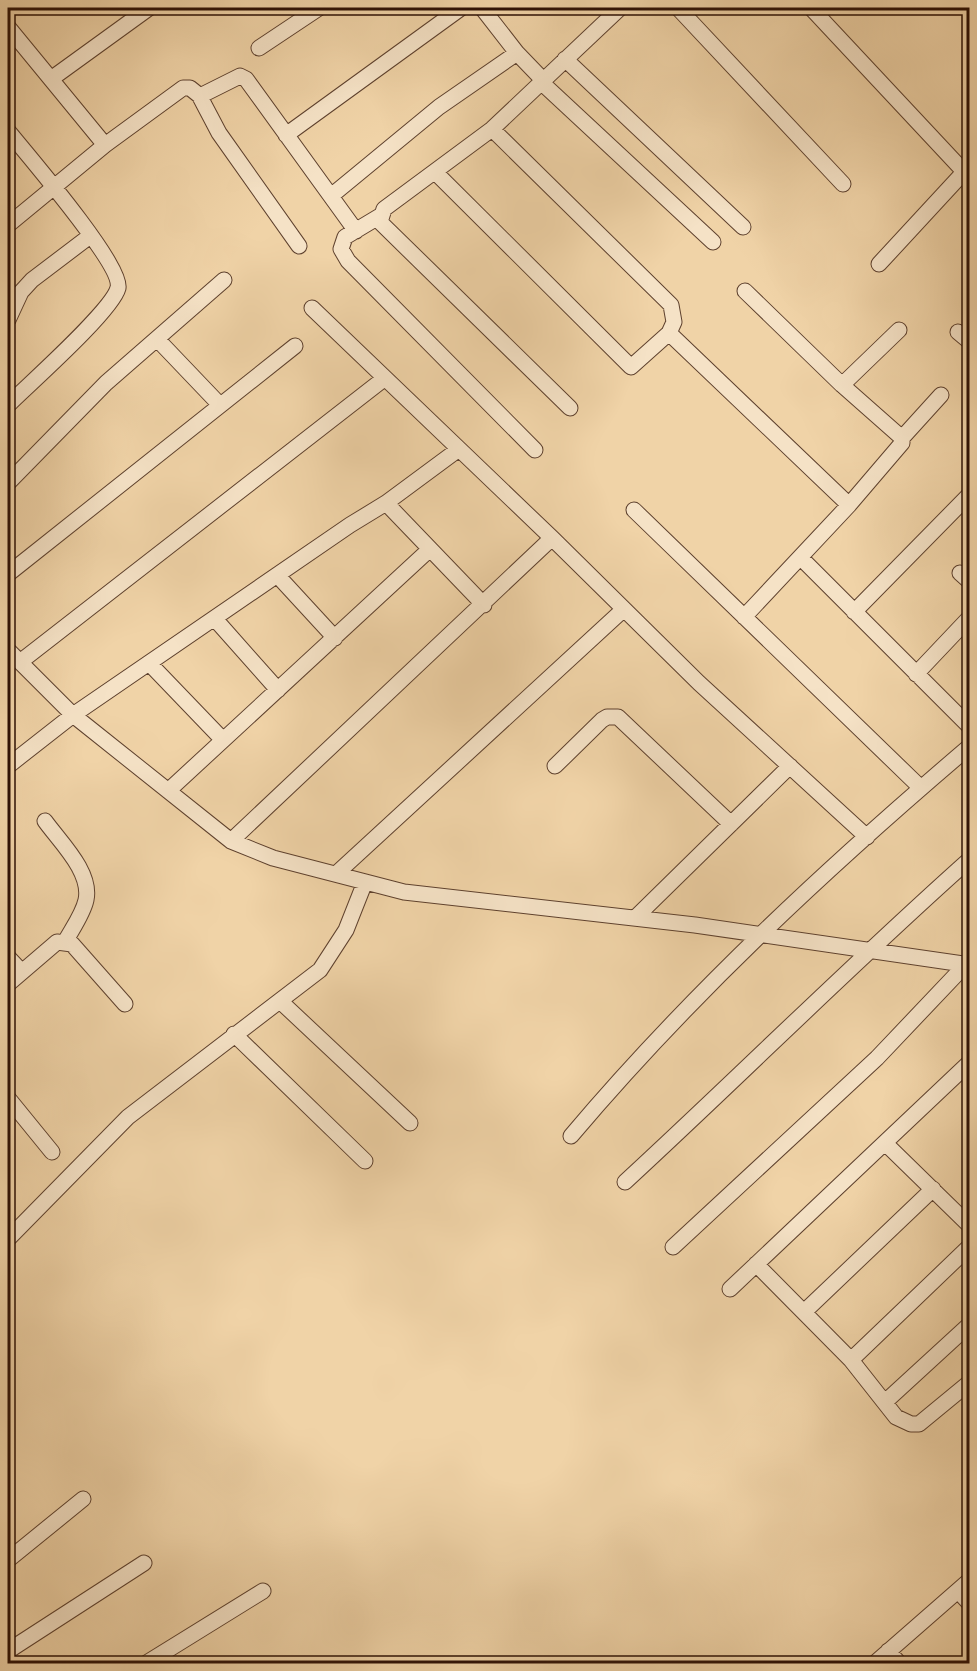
<svg xmlns="http://www.w3.org/2000/svg" width="977" height="1671" viewBox="0 0 977 1671" font-family="'Libre Bodoni',serif">
	<style>
		.lines { fill: none; stroke-linecap: round; stroke-linejoin: round }
		.street-casing { stroke: #5e412e; stroke-width: 17 }
		.street { stroke: #f5e2c6; stroke-width: 15 }
	</style>
	<rect width="100%" height="100%" fill="#f0d3a7"/>
	<filter id="stains"><feTurbulence type="fractalNoise" baseFrequency=".00333" numOctaves="4"/><feColorMatrix values="0 0 0 0 .2 0 0 0 0 .09 0 0 0 0 .02 0 0 0 .5 -.17"/></filter>
	<radialGradient id="worn" r=".72"><stop offset=".6" stop-color="#630" stop-opacity="0"/><stop offset="1" stop-color="#630" stop-opacity=".3"/></radialGradient>
	<g class="lines">
		<g class="street-casing">
			<path id="street" d="M482,8L517,53
				M678,8L843,184
				M811,8L970,178
				M8,10L11,8
				M8,27L105,145
				M259,48L319,8
				M565,59L743,227
				M51,79L149,8
				M541,82L713,242
				M199,95L219,133L299,246
				M492,129L671,305L674,322L669,333
				M8,131C26,153 123,266 118,288C112,311 28,385 8,405
				M286,135L461,8
				M436,173L631,367L669,333L849,505
				M331,196L439,107L517,53L543,80
				M380,216L345,237L341,249L348,261L535,450
				M8,225L105,145L183,88H190L200,96L240,76L246,79L356,231
				M879,264L964,172
				M312,308L552,538L699,683L867,837
				M8,320L21,292L32,280L90,236
				M958,332L970,342
				M157,339L220,405
				M842,385L899,330
				M570,408L380,222L384,209L492,129L620,8
				M902,438L941,395
				M8,483L106,383L224,280
				M386,503L484,605
				M634,510L921,788
				M801,558L970,727
				M960,573L970,582
				M8,574L295,346
				M277,575L335,638
				M854,612L970,494
				M744,617L849,505L902,443V438L842,385L745,291
				M215,619L278,690
				M8,650L73,715L231,841L273,858L404,892L695,925L970,965
				M20,662L385,378
				M149,663L223,740
				M916,674L970,617
				M8,766L73,715L350,525L386,503L459,449
				M555,766L602,720L607,717H618L731,824
				M168,791L430,549
				M45,821C60,842 92,872 86,900C83,914 72,929 65,942
				M231,841L552,538
				M336,874L624,609
				M635,918L790,766
				M8,957L22,972
				M8,984L57,942L72,944L125,1004
				M280,1001L410,1123
				M234,1034L365,1161
				M8,1098L52,1152
				M571,1136C690,995 829,866 970,746
				M886,1144L970,1226
				M625,1182C741,1075 852,964 970,859
				M8,1239L128,1117L320,970L346,930L365,882
				M673,1247L877,1058L970,960
				M756,1264L851,1360L896,1417L911,1424H919L970,1382
				M730,1289L970,1062
				M804,1312L933,1189
				M851,1360L970,1246
				M885,1402L970,1324
				M8,1560L83,1499
				M958,1591L970,1604
				M8,1651L144,1563
				M888,1651L900,1664
				M145,1664L263,1591
				M874,1664L970,1580"/>
		</g>
		<use href="#street" class="street"/>
	</g>
	<rect width="977" height="1671" fill="none" stroke="#f0d3a7" stroke-width="30"/>
	<rect x="9" y="9" width="959" height="1653" fill="none" stroke="#2d1005" stroke-width="3"/>
	<rect x="15" y="15" width="947" height="1641" fill="none" stroke="#2d1005" stroke-width="1.5"/>
	<rect width="100%" height="100%" filter="url(#stains)"/>
	<rect width="100%" height="100%" fill="url(#worn)"/>
</svg>
